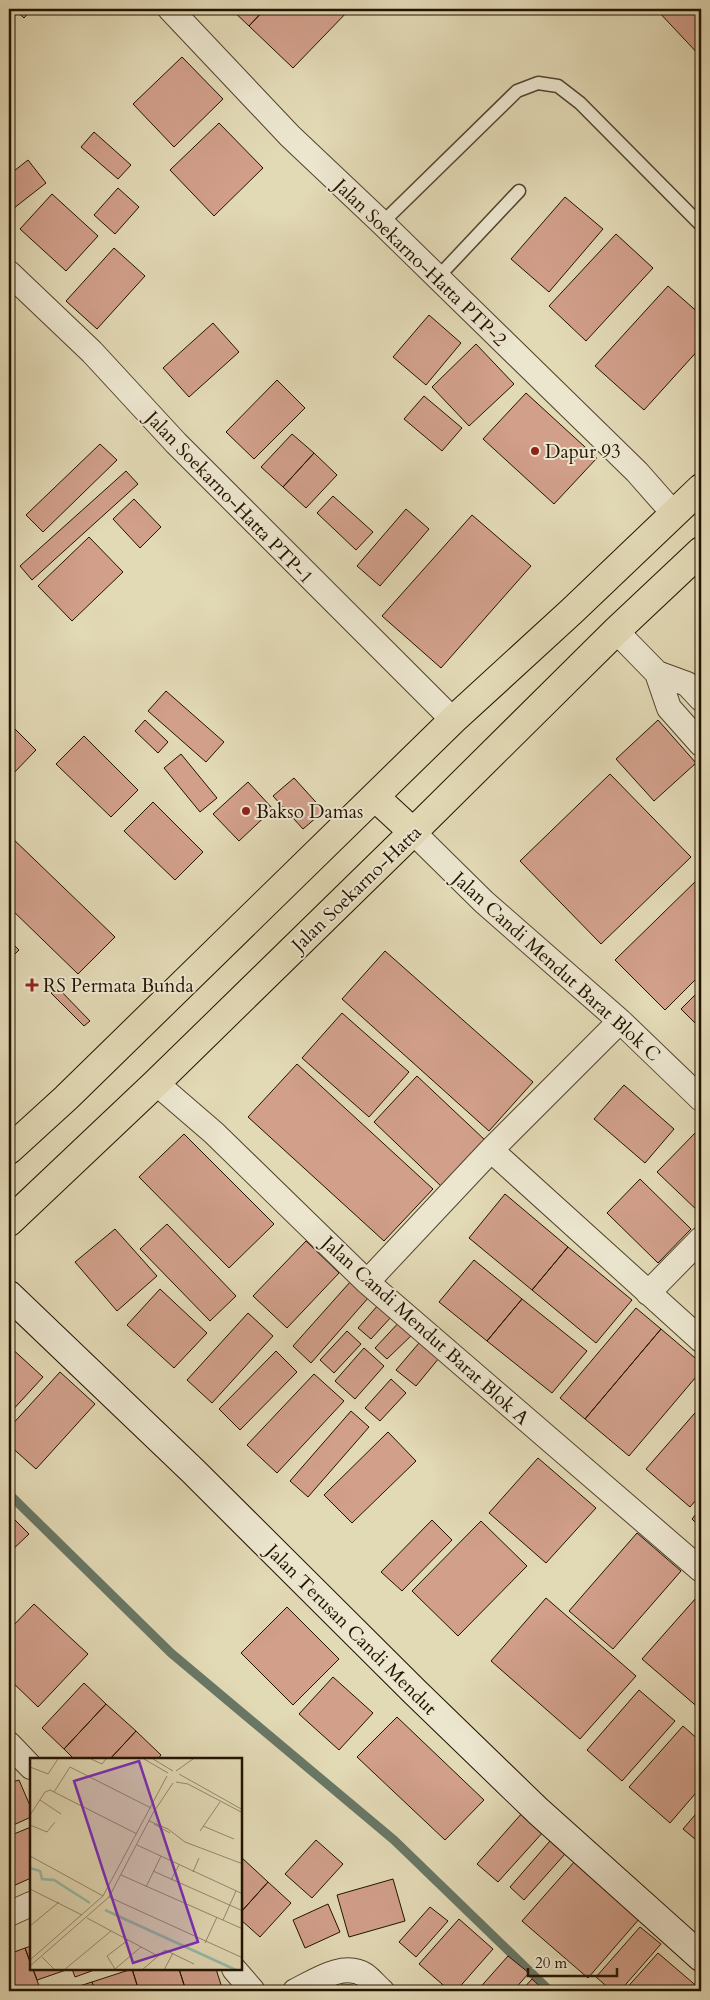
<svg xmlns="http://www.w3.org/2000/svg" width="710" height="2000" viewBox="0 0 710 2000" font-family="Cardo,serif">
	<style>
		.green { fill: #b3bf8d; stroke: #6a6846 }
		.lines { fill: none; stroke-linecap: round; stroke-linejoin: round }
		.stream { stroke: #687765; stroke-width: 9 }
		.building { fill: #d19f8a; stroke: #221200 }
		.lane-casing { stroke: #52442d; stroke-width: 15 }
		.street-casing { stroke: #52442d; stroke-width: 26 }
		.secondary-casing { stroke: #221200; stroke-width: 30 }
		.primary-casing { stroke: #221200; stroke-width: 30 }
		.lane { stroke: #ece6cf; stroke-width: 12 }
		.street { stroke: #ece6cf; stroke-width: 24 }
		.secondary { stroke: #ece6cf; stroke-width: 28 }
		.primary { stroke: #e2d9b5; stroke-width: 28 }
		.poi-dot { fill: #8f2418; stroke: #ece6cf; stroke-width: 2 }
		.labels { text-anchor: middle; stroke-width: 4; stroke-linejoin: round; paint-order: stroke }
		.street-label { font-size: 19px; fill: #221200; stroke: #ece6cf }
		.poi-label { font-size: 19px; fill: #221200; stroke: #ece6cf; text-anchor: start }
		.inset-river { fill: none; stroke: #96bba8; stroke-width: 2.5 }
		.inset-road { fill: none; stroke: #95896d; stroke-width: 1 }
		.view { fill: #7b2cbf; fill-opacity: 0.15; stroke: #7b2cbf; stroke-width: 2.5 }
		.inset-edge { fill: none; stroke: #221200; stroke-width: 2.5 }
	</style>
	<rect width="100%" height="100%" fill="#e2d9b5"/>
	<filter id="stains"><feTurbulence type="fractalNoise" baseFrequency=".004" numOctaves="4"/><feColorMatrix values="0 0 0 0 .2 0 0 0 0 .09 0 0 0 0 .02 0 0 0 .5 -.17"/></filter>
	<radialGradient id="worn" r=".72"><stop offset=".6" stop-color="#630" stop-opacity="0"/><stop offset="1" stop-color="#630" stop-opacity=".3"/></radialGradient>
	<path class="green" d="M343,1984L353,1985L360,1991H328Z"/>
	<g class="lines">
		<path class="stream" d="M9,1494L171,1653L394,1840L550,1991"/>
	</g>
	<path class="building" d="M14,9H32L24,18Z
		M231,9H265L249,26Z
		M265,9H350L293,68L249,26Z
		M656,9H701V57Z
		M182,57L223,99L174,147L133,104Z
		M219,123L263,168L214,216L170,170Z
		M94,132L131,165L118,179L81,147Z
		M28,160L46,183L9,212V175Z
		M118,188L139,207L115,234L94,215Z
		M52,194L98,236L66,271L20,229Z
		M565,197L603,229L549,292L511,259Z
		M616,234L653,268L586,341L549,306Z
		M114,248L145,276L97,329L66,301Z
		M668,286L701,315V347L644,410L595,366Z
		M429,315L461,343L426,385L393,357Z
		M213,323L239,352L189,397L163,368Z
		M476,344L514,384L469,426L432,387Z
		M277,380L305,408L254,459L226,432Z
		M526,393L597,458L554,504L483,439Z
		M424,396L462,428L442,451L404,419Z
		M292,434L314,453L283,487L261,467Z
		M100,444L117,460L43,532L26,515Z
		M314,453L337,475L306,508L283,487Z
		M126,471L138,484L32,580L20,566Z
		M333,496L373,532L356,550L317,513Z
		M134,499L161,527L140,548L113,519Z
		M406,509L429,529L380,586L357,566Z
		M472,515L531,566L441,668L382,616Z
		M89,537L123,572L72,621L38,586Z
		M166,691L224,742L206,762L148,711Z
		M145,720L168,742L158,753L135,731Z
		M658,720L696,763L654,801L616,759Z
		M9,723L36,750L9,778Z
		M84,736L138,790L111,817L56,764Z
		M181,754L217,798L200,812L164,768Z
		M610,774L691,857L601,944L520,861Z
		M294,778L324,811L303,829L273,796Z
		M248,782L273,809L239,841L213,814Z
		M153,802L203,852L175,880L124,831Z
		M9,835L115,937L78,974L9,907Z
		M701,876V974L665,1010L615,960Z
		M9,940L19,950L9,960Z
		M385,951L533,1082L489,1131L342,999Z
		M57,987L90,1021L84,1026L51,993Z
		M701,989V1029L681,1009Z
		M342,1013L409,1072L369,1117L302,1058Z
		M297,1064L433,1189L384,1241L248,1117Z
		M417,1076L486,1141L442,1187L374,1122Z
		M624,1085L674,1129L645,1163L594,1119Z
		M698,1130L701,1133V1214L657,1172Z
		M184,1134L274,1224L229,1268L139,1177Z
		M640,1179L691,1229L658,1263L607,1213Z
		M505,1194L568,1247L532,1290L469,1238Z
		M167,1224L236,1296L210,1321L140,1249Z
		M115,1229L157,1276L117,1311L75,1262Z
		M306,1241L339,1273L287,1328L253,1296Z
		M568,1247L632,1300L596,1343L532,1290Z
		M474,1260L522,1299L487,1341L439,1302Z
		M351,1281L369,1297L311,1363L293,1346Z
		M160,1289L207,1333L174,1368L127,1325Z
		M701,1295V1305L696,1300Z
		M522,1299L587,1351L552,1393L487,1341Z
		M379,1304L392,1316L371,1339L358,1328Z
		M636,1308L661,1329L585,1419L560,1398Z
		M248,1313L273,1336L212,1403L187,1380Z
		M403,1318L416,1331L387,1359L375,1348Z
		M661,1329L701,1363V1371L629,1456L585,1419Z
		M347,1331L361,1344L334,1373L320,1360Z
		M425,1336L444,1352L416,1386L396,1370Z
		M9,1346L43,1377L9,1414Z
		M364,1348L384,1366L355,1399L335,1381Z
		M276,1351L297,1372L240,1430L219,1409Z
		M60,1372L95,1404L36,1469L9,1445V1428Z
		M314,1374L344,1401L277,1473L247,1445Z
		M391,1379L406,1393L380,1421L365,1408Z
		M701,1406V1494L690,1507L646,1469Z
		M351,1411L369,1427L308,1497L290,1481Z
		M388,1432L416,1461L352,1523L324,1495Z
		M538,1458L596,1508L546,1563L489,1513Z
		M701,1508V1528L692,1519Z
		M14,1519L29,1534L9,1553V1524Z
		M432,1520L452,1540L402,1591L381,1572Z
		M481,1521L527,1566L458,1636L412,1591Z
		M637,1533L681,1571L613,1649L569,1611Z
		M546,1598L636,1676L580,1739L491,1661Z
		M696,1598L701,1602V1710L642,1659Z
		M34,1604L88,1654L38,1707L9,1679V1630Z
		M9,1605L14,1610L9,1616Z
		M287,1607L339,1659L293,1705L241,1653Z
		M333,1677L373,1713L339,1750L299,1714Z
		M84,1683L106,1704L64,1749L42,1728Z
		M639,1690L675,1721L622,1781L587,1750Z
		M106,1704L136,1731L110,1759H74L64,1749Z
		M397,1717L484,1800L445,1840L357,1757Z
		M683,1726L701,1742V1787L670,1823L629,1787Z
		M136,1731L161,1755L158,1759H110Z
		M19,1780L31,1808V1817L9,1827V1783Z
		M701,1808V1844L683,1829Z
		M523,1812L544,1831L498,1882L477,1864Z
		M31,1827V1878L13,1886L9,1876V1836Z
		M316,1840L343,1864L312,1898L285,1874Z
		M550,1841L565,1854L524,1900L510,1887Z
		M241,1857L268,1882L241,1912Z
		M575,1861L640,1918L588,1978L522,1921Z
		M393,1879L405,1921L349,1937L337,1895Z
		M268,1882L291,1903L260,1937L241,1920V1912Z
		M328,1904L340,1932L305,1948L293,1920Z
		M430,1907L448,1921L416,1957L399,1942Z
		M459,1919L493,1949L456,1991H450L419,1964Z
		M640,1927L661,1944L620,1991H612L596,1977Z
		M31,1946V1965L25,1948Z
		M25,1948L41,1991H9V1954Z
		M658,1953L700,1989L698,1991H624Z
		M508,1956L529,1973L513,1991H477Z
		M33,1969H69L37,1980Z
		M72,1969H97L75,1977Z
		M132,1969L139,1991H95L92,1982Z
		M132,1969H179L186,1991H139Z
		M179,1969H216L223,1991H186Z
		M532,1979L545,1991H521Z
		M92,1982L95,1991H64Z"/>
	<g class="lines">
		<g class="lane-casing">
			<path id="lane" d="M382,223L517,91L538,83L558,86L580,103L701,225
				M438,277L519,191"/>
		</g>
		<g class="street-casing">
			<path id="street" d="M170,9L290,136L382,223L637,472L674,514
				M9,273L92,352L176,443L453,720
				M616,631L657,673L687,684L701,699
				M657,673L669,708L701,744
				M413,832L484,902L620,1021L701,1099
				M156,1083L214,1133L367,1282L701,1570
				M491,1150L701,1340
				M367,1282L491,1150L620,1021
				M648,1293L701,1239
				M9,1744L31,1767
				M9,1914L31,1904
				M234,1969L253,1991
				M295,1991C314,1982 343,1961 365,1975C371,1979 376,1986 382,1991"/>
		</g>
		<g class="secondary-casing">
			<path id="secondary" d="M9,1295L193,1471L415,1692L538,1811L701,1957"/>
		</g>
		<g class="primary-casing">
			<path id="primary" d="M375,797L413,832
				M9,1150L66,1098L453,720L572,611L701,488
				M9,1222L156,1083L413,832L616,631L701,551"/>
		</g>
		<use href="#lane" class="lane"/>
		<use href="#street" class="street"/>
		<use href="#secondary" class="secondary"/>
		<use href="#primary" class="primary"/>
	</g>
	<g class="poi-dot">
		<circle cx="535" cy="451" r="5"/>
		<circle cx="246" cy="811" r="5"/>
		<path d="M29.5 977.5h5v5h5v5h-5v5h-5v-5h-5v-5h5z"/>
	</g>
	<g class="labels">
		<g class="street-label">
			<text transform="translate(421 262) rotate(44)" y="7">Jalan Soekarno-Hatta PTP-2</text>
			<text transform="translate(230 497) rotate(46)" y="7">Jalan Soekarno-Hatta PTP-1</text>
			<text transform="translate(356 888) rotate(-44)" y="7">Jalan Soekarno-Hatta</text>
			<text transform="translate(557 966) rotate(42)" y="7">Jalan Candi Mendut Barat Blok C</text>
			<text transform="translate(426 1330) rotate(42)" y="7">Jalan Candi Mendut Barat Blok A</text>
			<text transform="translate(352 1629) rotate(45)" y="7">Jalan Terusan Candi Mendut</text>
		</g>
		<g class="poi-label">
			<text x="545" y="458">Dapur 93</text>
			<text x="256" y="818">Bakso Damas</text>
			<text x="43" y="992">RS Permata Bunda</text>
		</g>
	</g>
	<g transform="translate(30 1758)">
		<rect width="212" height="212" fill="#e2d9b5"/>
		<path class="inset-river" d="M0,110L10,113L12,121L24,122L60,145M75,152L206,212"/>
		<path class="inset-road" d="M61,1L72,6L76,1M114,1L138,15M123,1L143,13M0,9L18,16L28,1M146,13L163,1M149,16L213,52M146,24L158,26L213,55M24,34L40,9L121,50M10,42L31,56M0,57L15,34L20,32L107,76M119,63L138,71L155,84L213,106M124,66L140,75M0,67L17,74L25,64M173,68L204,81M170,73L190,44M107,87L213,136M0,98L73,138M123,113L213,153M163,114L169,100M91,117L213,171M141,122L149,107M116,129L131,98M0,131L52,157M79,139L213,200M57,160L128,198M193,162L206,133M0,168L29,144M98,182L77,198L85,211L111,189M175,185L187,159M12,199L25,212M0,202L73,138L137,18M0,208L79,139L123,55L143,25M34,212L81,173M112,212L135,192L164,206M134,212L143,195"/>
		<path class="view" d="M109,3L168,184L103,205L44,23Z"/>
		<rect width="212" height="212" class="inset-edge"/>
	</g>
	<rect width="710" height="2000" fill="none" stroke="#e2d9b5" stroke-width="30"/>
	<rect x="10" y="10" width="690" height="1980" fill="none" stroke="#221200" stroke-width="2.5"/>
	<rect x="15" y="15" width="680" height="1970" fill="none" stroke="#221200"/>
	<path d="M528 1968v8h89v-8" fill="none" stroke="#221200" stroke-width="2.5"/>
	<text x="535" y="1968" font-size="15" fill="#221200" stroke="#ece6cf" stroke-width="4" paint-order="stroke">20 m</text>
	<rect width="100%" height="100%" filter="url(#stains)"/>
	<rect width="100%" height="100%" fill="url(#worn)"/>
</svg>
